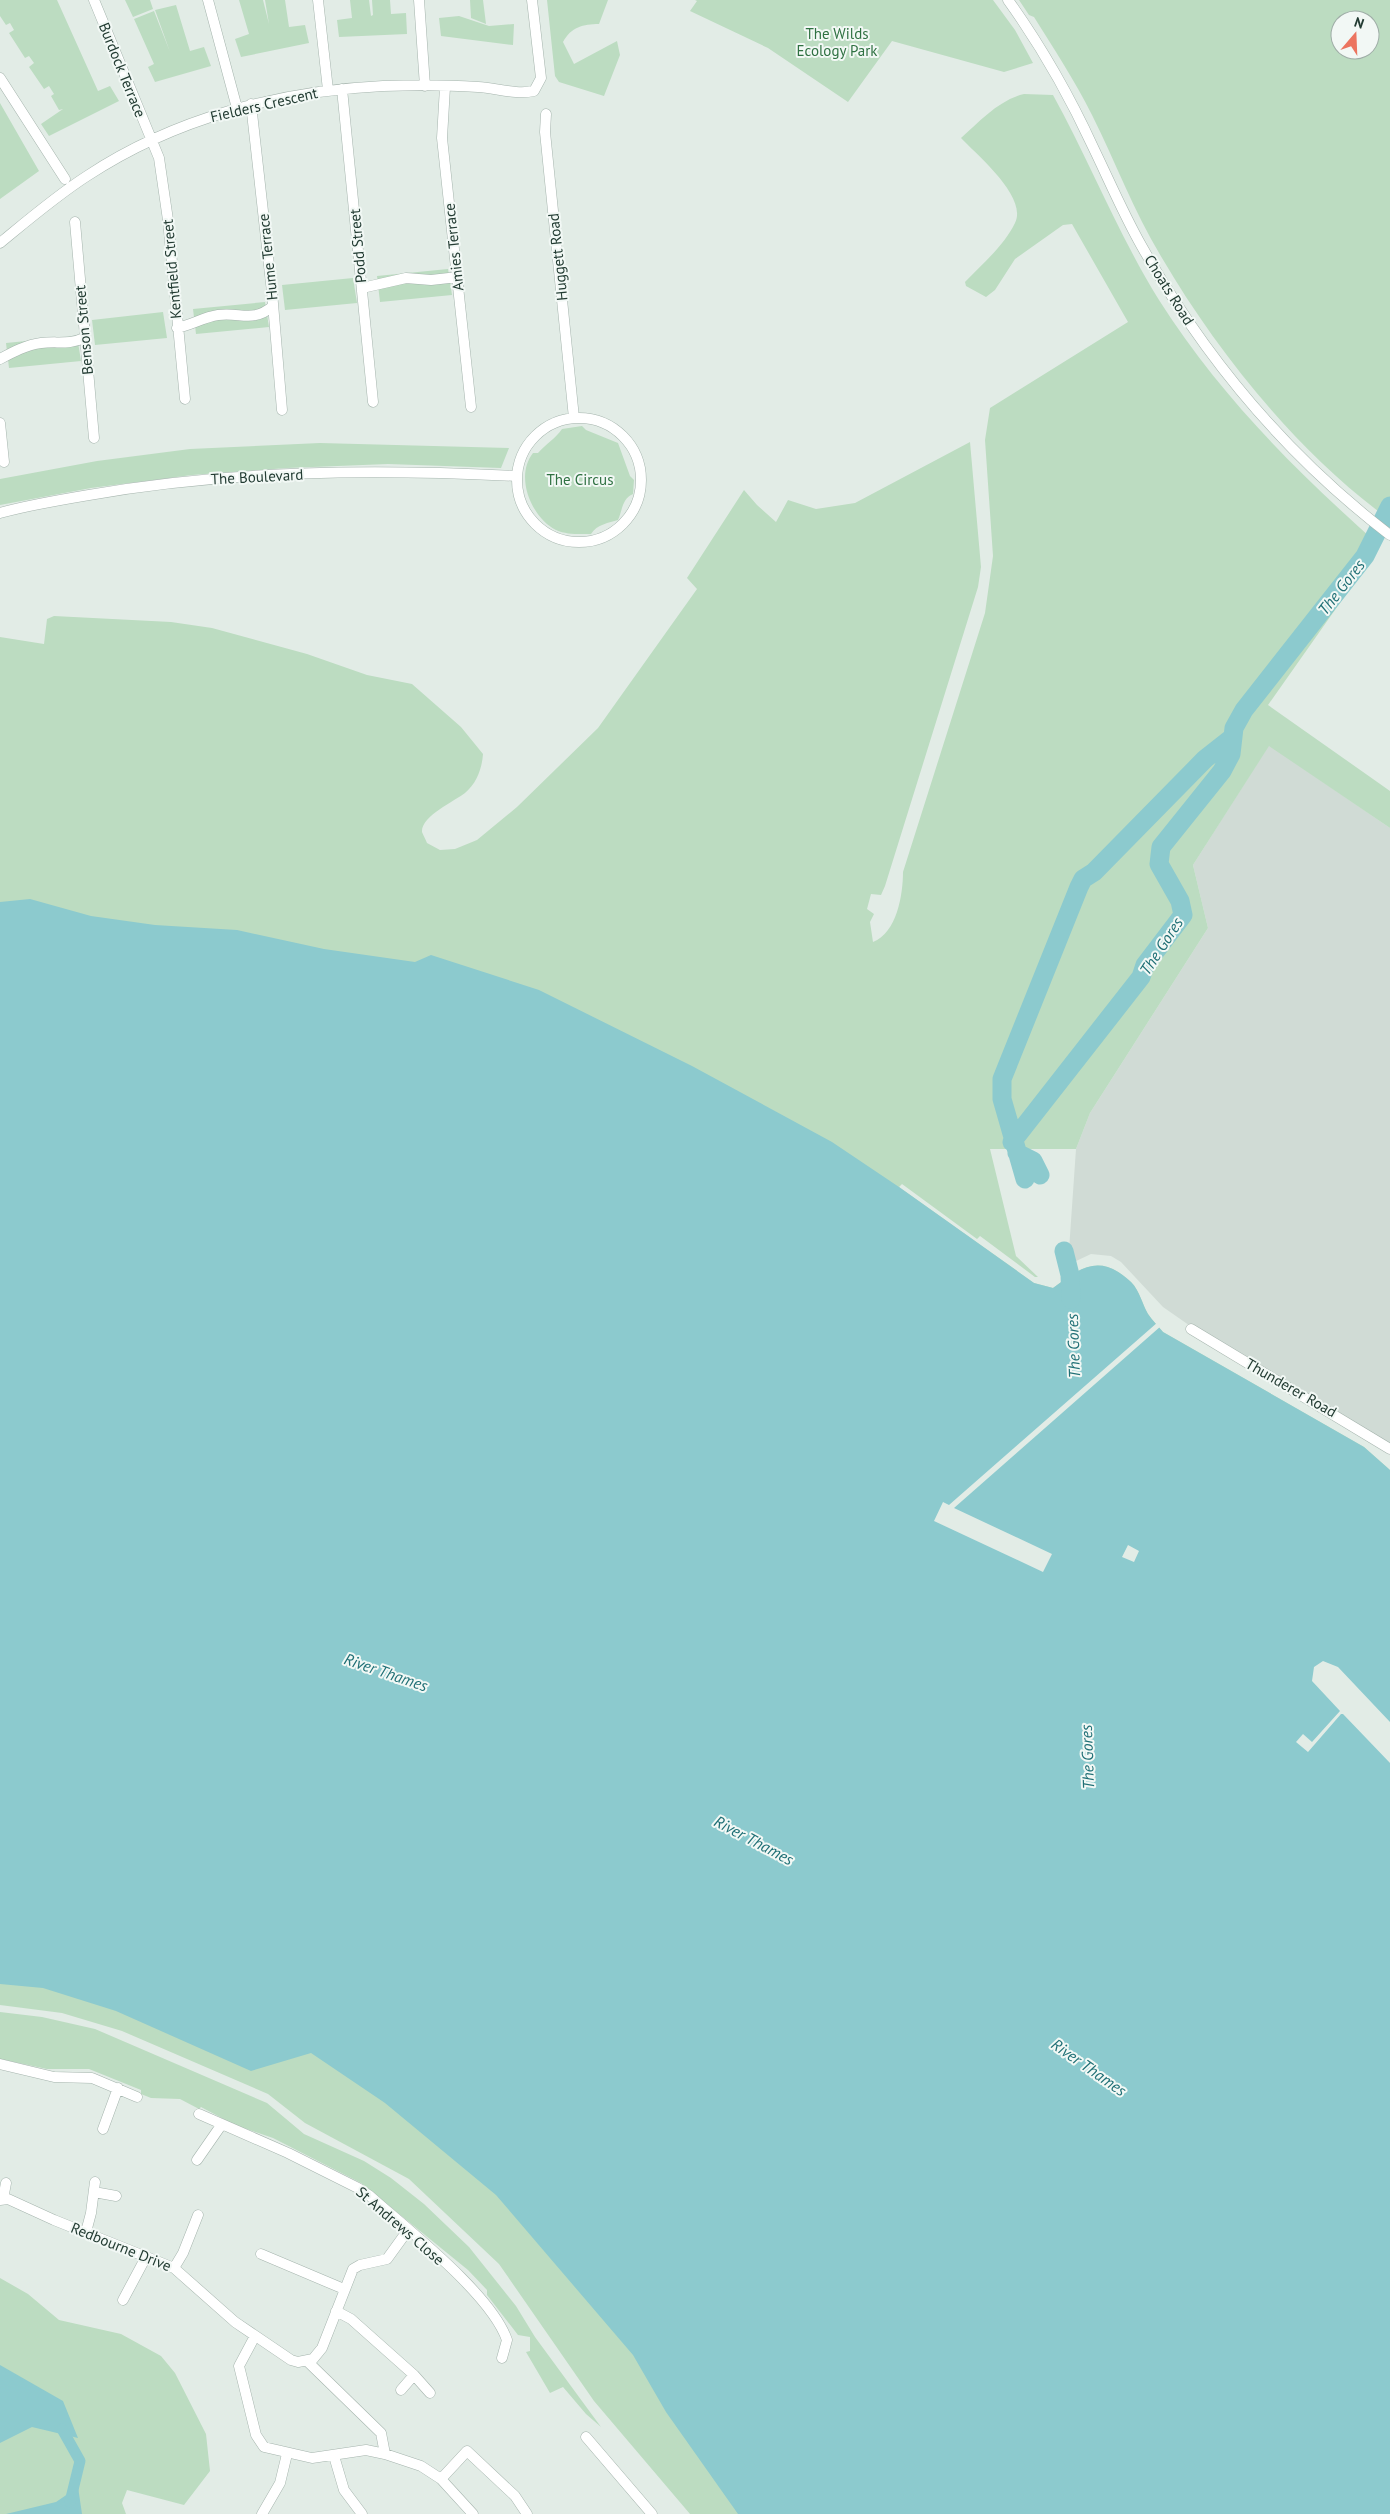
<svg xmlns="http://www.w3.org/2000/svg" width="1390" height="2514" viewBox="0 0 1390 2514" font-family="'PT Sans',sans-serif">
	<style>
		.built { fill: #d0dbd5 }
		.green { fill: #bcdcc1; fill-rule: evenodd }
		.water { fill: #8ccace }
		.pier { fill: #e2ece6 }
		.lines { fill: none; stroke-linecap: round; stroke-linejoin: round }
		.canal { stroke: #8ccace; stroke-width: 11 }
		.river { stroke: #8ccace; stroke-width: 19 }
		.minor-casing { stroke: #a5b4ad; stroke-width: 11 }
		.minor { stroke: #fff; stroke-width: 10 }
		.labels { text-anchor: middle; stroke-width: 4; stroke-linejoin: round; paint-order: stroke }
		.park-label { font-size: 15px; fill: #2f7142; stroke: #f2f8f5 }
		.street-label { font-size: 15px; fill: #233c33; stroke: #f2f8f5 }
		.water-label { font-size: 16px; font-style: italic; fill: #1f6f75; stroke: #f2f8f5 }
	</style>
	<rect width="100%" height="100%" fill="#e2ece6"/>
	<path class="built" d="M1269,745L1390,828V1451L1196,1330L1163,1307L1121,1262L1111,1256L1091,1254L1074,1262L1069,1250L1076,1149L1090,1113L1208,928L1193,865Z"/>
	<path class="green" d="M0,0H57L98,91L110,86L119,101L49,136L41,124L63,109L59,110L51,96L54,94L49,86L44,89L29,67L34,63L29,56L25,58L9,33L14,30L10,23L6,25L0,16Z
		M125,0H150L153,9L133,17Z
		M239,0H263L269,24L265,0H285L289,27L305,25L309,43L241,57L235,39L249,34Z
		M350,0H369L371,16L373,15L372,0H390L391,14L406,13L407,34L339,37L337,20L352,18Z
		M470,0H483L486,24L471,18Z
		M547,0H608L599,24C583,24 571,27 563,42L574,64L617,41L620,55L604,96L559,82L555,76Z
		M695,0H993L1015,30L1033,63L1004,72L892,41L848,102L768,48L690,11L697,1Z
		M1019,0H1390V520C1299,454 1219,355 1162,258C1134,212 1116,163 1092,115C1075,81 1054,49 1034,17L1029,15ZM1340,20H1370V50H1340Z
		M176,5L190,51L204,47L211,66L155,82L148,67L154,64L134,19L154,11L170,52L155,10Z
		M459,16L489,26L514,24L513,45L441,36L439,18Z
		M1024,94L1053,95C1090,162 1118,234 1159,300C1221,397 1295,470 1380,546L1268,705L1390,791V828L1269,746L1193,865L1208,928L1090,1113L1076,1149H990L1016,1256L1038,1277H1035L980,1236L977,1239L902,1184L899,1187L1034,1283L1053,1288C1081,1267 1100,1253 1131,1282C1140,1291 1142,1304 1148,1314C1152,1320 1158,1326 1163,1332L1364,1447L1390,1470L0,1213V637L44,644L47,619L54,616L171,622L212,628L307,654L367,675L412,684L461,727L483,754C482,768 477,783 465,793C455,801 421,816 422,832C423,835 426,840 427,843L440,850L455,849L477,840L517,807L598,728L697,589L687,578L744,490L757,505L776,522L788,500L816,509L855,503L970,442L981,567L978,587L885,886L881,895L871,894L867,909L874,914L870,922L873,942C897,933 903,894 903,872L985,613L993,556L985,440L990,408L1128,322L1072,224L1063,225L1015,259L995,290L986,297L966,286L965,282C982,264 1004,246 1015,223C1028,197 977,155 961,138C980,121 999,100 1024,94Z
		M0,103L39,171L0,199Z
		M448,269L452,295L380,302L377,276Z
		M353,278L357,303L285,310L282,285Z
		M265,302L269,327L196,334L193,309Z
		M163,312L167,338L95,345L92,320Z
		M77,336L81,361L9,368L6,343Z
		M582,426L586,430L618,443L630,476L634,480L633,494C622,498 622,512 618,520C609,523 597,524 591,534C579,534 567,535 556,530C532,518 514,477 533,453H538C546,444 556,438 562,429Z
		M320,443L509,448L501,468L388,464L287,468L192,475L91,488L0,505V479L97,461L190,449Z
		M0,1954L299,2024L1005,2514H690L594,2401L499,2264L409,2179L305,2123L268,2094L122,2031L62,2013L0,2005Z
		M0,2012L42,2017L95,2029L267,2103L304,2134L364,2161L391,2178L424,2204L469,2247L516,2306L535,2337L601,2427L586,2414L563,2387L550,2393L526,2352L530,2351V2337L518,2335L487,2295V2290L468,2270L361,2183L273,2138L235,2125L201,2107L199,2109L180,2099L151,2098L141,2094V2090L89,2069H47L0,2059Z
		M0,2278L28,2294L59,2320L121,2334L161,2356L175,2373L206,2434L210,2471L184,2505L127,2490L122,2503L126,2514H0Z"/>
	<path class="water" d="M30,899L91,916L155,925L237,930L324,949L415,962L431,955L539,990L692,1066L832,1142L899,1187L1034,1283L1053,1288C1081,1267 1100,1253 1131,1282C1140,1291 1142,1304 1148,1314C1152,1320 1158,1326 1163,1332L1364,1447L1390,1470V2514H738L666,2412L633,2355L496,2195L385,2103L311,2053L251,2071L116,2011L43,1988L0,1984V902Z
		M0,2365L63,2401L78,2438L32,2427L0,2443Z
		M78,2487L82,2514H6L56,2502Z"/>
	<path class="pier" d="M1158,1322L1161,1326L954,1508L1052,1554L1043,1572L934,1521L943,1502L949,1505Z
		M1128,1545L1139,1551L1134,1562L1122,1557Z
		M1323,1661L1338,1667L1390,1722V1763L1343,1714H1341L1308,1752L1296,1742L1303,1734L1312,1742L1340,1711L1312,1681L1314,1667Z"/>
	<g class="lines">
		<path class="canal" d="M62,2429L80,2461L70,2502"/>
		<path class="river" d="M1012,1142L1141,977L1145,965L1183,915L1180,901L1159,864L1161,847L1222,771L1231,754L1234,728L1244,710L1365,556L1390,506
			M1017,1153L1033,1161L1040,1175
			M1025,1179L1002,1099V1079L1079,887L1083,879L1094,872L1205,759L1233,737
			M1064,1251L1070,1275L1071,1299"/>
		<g class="minor-casing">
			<path id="minor" d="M94,0L159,158L168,220L185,399
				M208,0L237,108
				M318,0L328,90
				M419,0L425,86
				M1008,0C1041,46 1069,95 1093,147C1109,180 1123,213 1141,245C1204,357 1288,457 1390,535
				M0,78L65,179
				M445,87L442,138L471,407
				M342,89L373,402
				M251,104L272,292L282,410
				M546,114L545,132L574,418
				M75,222L94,438
				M0,243C28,220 56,196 87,176C175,118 279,91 383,86C414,85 447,85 478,87C496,88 516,95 534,91L541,78L532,0
				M362,288L406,278L431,280L458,277
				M177,328C191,325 204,317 218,315C241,312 253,323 273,306
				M0,359C13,352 26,345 41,343C57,341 69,345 84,338
				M517 480a62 62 0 1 1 124 0a62 62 0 1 1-124 0Z
				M0,423L4,462
				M0,513C29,505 59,500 89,495C231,470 374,469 517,476
				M1191,1329L1390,1449
				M0,2064L54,2077L92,2078L137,2097
				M199,2114L288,2153L358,2188L370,2196C408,2230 491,2294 507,2340L502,2358
				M103,2129L118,2088
				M197,2160L222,2124
				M94,2192L116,2196
				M3,2199L6,2183
				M0,2200L8,2199L54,2220L174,2268L235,2322L291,2360L298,2362L313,2359L322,2348L353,2269L360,2265L387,2259L408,2230
				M86,2232L91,2213L95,2182
				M261,2254L344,2289
				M174,2268L183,2253L198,2215
				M123,2300L146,2257
				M336,2311L351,2319L414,2375L401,2390
				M255,2336L239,2366L256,2435L264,2447L312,2458L366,2450L385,2454L421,2466L441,2479L473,2514
				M308,2362L381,2433L385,2454
				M414,2375L430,2393
				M586,2437L652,2514
				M334,2456L344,2490L362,2514
				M441,2479L467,2451L515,2496L527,2514
				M262,2514L280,2483L287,2454"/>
		</g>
		<use href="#minor" class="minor"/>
	</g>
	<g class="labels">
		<g class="park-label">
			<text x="837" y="39">The Wilds<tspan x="837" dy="17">Ecology Park</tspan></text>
			<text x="580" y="485">The Circus</text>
		</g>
		<g class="street-label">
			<text transform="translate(122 70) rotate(68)" y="5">Burdock Terrace</text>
			<text transform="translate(264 105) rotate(-13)" y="5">Fielders Crescent</text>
			<text transform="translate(358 246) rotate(-95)" y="5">Podd Street</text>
			<text transform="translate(454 247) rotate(-96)" y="5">Amies Terrace</text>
			<text transform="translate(268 257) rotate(-96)" y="5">Hume Terrace</text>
			<text transform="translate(558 257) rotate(-96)" y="5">Huggett Road</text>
			<text transform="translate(172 269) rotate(-95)" y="5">Kentfield Street</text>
			<text transform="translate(1169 290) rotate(58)" y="5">Choats Road</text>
			<text transform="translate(84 330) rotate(-95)" y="5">Benson Street</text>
			<text transform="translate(257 477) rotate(-3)" y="5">The Boulevard</text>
			<text transform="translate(1291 1388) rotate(30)" y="5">Thunderer Road</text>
			<text transform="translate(400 2226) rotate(41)" y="5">St Andrews Close</text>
			<text transform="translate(121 2247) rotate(22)" y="5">Redbourne Drive</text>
		</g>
		<g class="water-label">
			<text transform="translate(1341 587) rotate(-52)" y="6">The Gores</text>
			<text transform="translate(1161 946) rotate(-57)" y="6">The Gores</text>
			<text transform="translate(1073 1346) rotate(-92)" y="6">The Gores</text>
			<text transform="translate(386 1672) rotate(19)" y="6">River Thames</text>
			<text transform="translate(1087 1757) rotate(-92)" y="6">The Gores</text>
			<text transform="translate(754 1840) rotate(28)" y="6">River Thames</text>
			<text transform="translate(1089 2067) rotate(35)" y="6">River Thames</text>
		</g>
	</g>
	<g transform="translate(1355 35) rotate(19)"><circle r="24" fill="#f2f8f5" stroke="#9fada7"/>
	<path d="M0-4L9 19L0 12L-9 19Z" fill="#ec7560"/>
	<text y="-8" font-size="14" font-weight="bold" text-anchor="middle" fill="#233c33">N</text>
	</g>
</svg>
